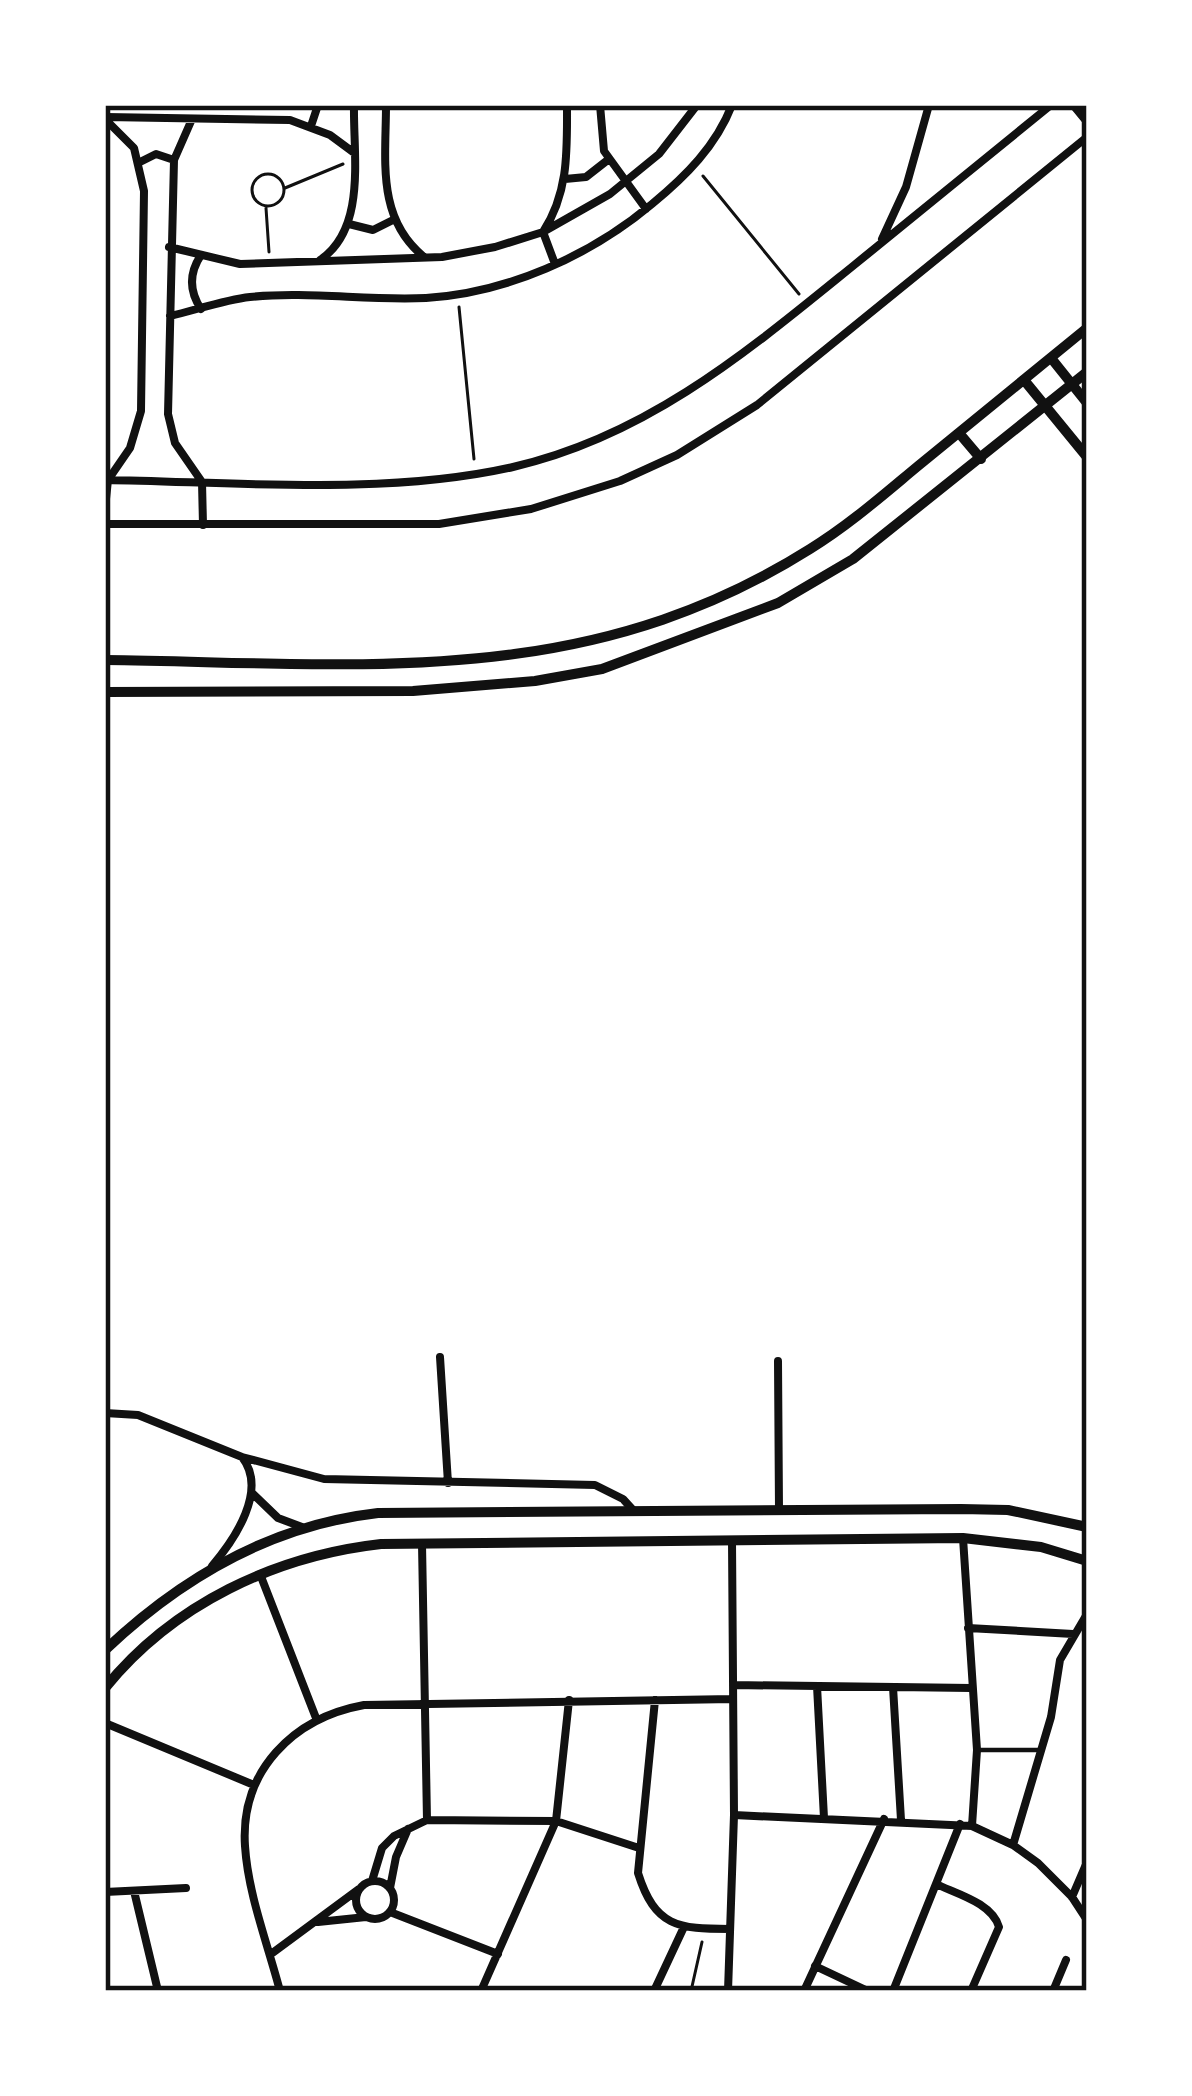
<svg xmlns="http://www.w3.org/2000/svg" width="1192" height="2096" viewBox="0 0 1192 2096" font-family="Quicksand,sans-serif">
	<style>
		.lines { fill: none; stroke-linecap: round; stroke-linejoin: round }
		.path { stroke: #111; stroke-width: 3 }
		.service { stroke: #111; stroke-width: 4.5 }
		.minor { stroke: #111; stroke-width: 8 }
		.tertiary { stroke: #111; stroke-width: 10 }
		.neatline { fill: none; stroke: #111; stroke-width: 4.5 }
	</style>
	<rect width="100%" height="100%" fill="#fff"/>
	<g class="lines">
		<path class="path" d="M252 190a16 16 0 1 1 32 0a16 16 0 1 1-32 0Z
			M703,176L799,294
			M285,188L343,164
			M266,208L269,252
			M459,307L474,459
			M691,1991L702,1942"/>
		<path class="service" d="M977,1750H1041"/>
		<path class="minor" d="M386,105C386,160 376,218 424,257
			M600,105L604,151L646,209
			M1073,105L1087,122
			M106,117L290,120L330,135L353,152
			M105,119L134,148L144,191L141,411L130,448L108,480L105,508
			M192,119L174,160L168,414L175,443L202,482L203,525
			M311,126L318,105
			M140,162L156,154L174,160
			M565,179L586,177L609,159
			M349,224L373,230L393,220
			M882,239L906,187L929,105
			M169,247L240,264L442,257L495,247L543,232L610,194L659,154L697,105
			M201,255C189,273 189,291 201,309
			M320,260C367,228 353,155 354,105
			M555,264L543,232C569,192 567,150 567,105
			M170,316C196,310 224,300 250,297C308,291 368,301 426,298C507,293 590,256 652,204C686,176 716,146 732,105
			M105,480C235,482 386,496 513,467C648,436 748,351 853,266C919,212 985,159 1051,105
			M105,524H439L531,509L620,481L677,455L757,405L1087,137
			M440,1357L448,1483
			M778,1361L779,1510
			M105,1413L138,1415L242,1457C268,1490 235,1539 212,1566
			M242,1457L324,1479L595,1485L623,1499L633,1510
			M252,1493L278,1518L302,1527
			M963,1538L977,1750L972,1826
			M422,1544L427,1820
			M260,1574L316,1718
			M968,1628L1073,1634
			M733,1685L971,1688
			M817,1686L824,1818
			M893,1687L901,1820
			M655,1700L638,1873C655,1927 678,1929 730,1929
			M105,1723L254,1785
			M734,1815L972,1826L1013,1845L1038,1863L1072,1897L1087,1920
			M1013,1845L1051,1717L1060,1660L1087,1614
			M372,1881L382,1848L394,1836L427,1820L556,1821L639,1848
			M356 1900a19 19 0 1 1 38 0a19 19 0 1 1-38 0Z
			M936,1884C957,1894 992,1903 999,1927L971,1991
			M390,1888L396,1857L408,1829
			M134,1891L158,1991
			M105,1892L186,1888
			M1072,1897L1087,1862
			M390,1912L498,1954
			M318,1922L366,1917
			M271,1954L359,1889
			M815,1966L868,1991
			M280,1991C268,1945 248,1894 245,1846C240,1771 293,1718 364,1705L733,1699
			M481,1991L556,1821L569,1700
			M654,1991L683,1929
			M728,1991L734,1815L732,1541
			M804,1991L884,1819
			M893,1991L960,1824
			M1053,1991L1066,1960"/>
		<path class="tertiary" d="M1051,358L1087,403
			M1024,380L1087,457
			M959,433L981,459
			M105,660C359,663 583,692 810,549C849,525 883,495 918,466C975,420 1031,374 1087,328
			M105,692L413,691L535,681L602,669L778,603L853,559L1087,372
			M105,1650C181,1578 272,1525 378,1513L961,1509L1008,1510L1087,1527
			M105,1688C173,1604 275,1556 381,1544L963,1538L1041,1547L1087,1561"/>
	</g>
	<rect width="1192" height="2096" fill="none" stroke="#ffffff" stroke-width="216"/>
	<rect x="108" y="108" width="976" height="1880" class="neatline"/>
</svg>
